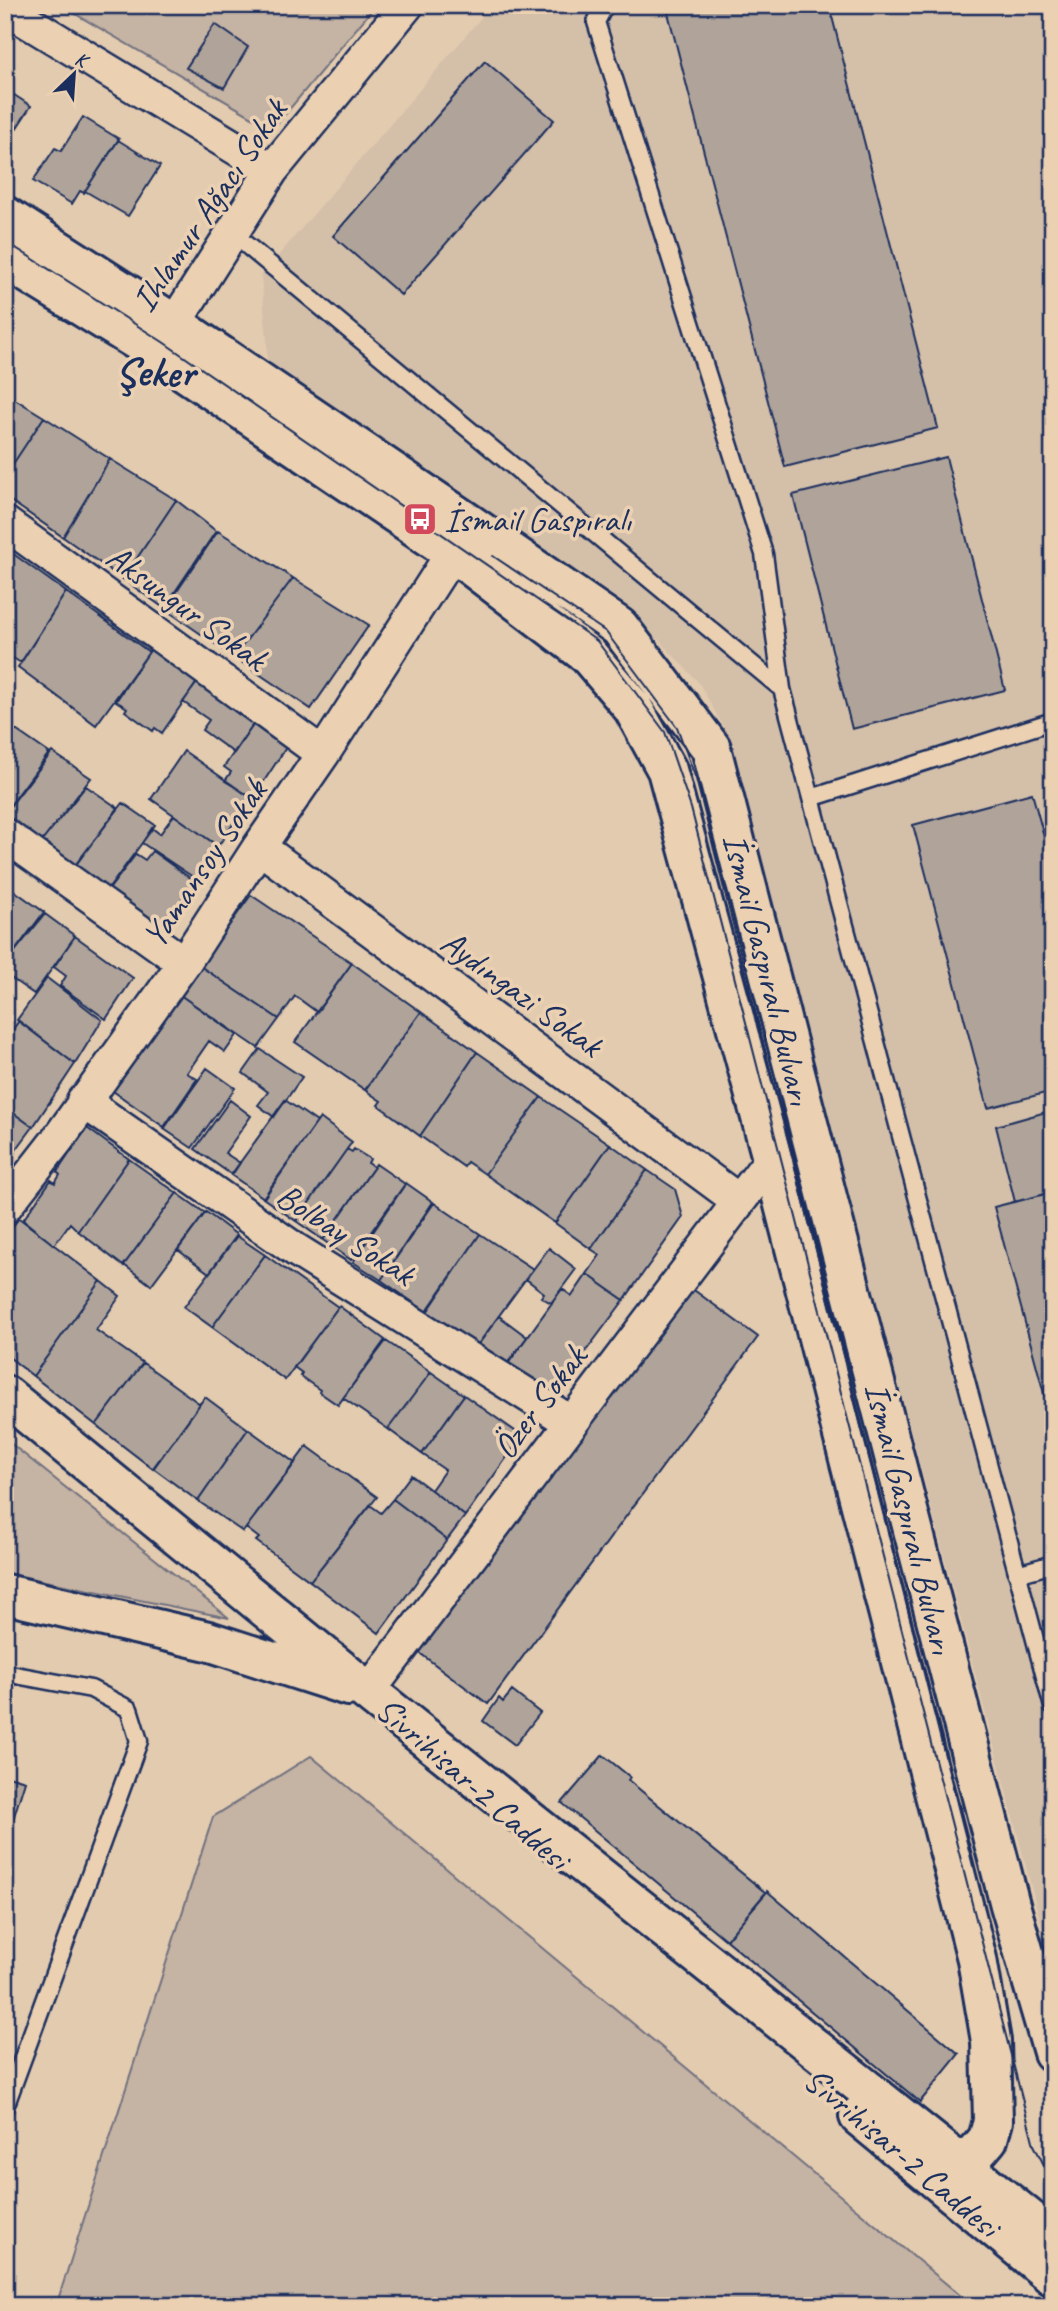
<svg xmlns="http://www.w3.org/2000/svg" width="1058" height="2311" viewBox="0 0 1058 2311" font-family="Caveat,sans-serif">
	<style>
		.built { fill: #d4bfa9 }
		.green { fill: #c5b3a3; stroke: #707180; stroke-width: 2 }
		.building { fill: #b0a49a; stroke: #1b2f5e; stroke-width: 2 }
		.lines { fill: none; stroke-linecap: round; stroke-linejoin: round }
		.lane-casing { stroke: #1b2f5e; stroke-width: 21 }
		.street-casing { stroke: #1b2f5e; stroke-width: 37 }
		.secondary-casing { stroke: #1b2f5e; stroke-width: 44 }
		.lane { stroke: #ebd1b2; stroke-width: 16 }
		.street { stroke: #ebd1b2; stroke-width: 32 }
		.secondary { stroke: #ebd1b2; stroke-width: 38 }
		.tram { stroke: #1b2f5e; stroke-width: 2 }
		.labels { text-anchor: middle; stroke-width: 7; stroke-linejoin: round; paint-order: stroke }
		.street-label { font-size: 35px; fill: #1b2f5e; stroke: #ebd1b2 }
		.poi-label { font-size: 35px; fill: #1b2f5e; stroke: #ebd1b2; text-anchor: start }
		.district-label { font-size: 42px; font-weight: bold; fill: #1b2f5e; stroke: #ebd1b2 }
	</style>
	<rect width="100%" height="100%" fill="#e3cbaf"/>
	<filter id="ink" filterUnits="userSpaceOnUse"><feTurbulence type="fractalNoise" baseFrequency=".0143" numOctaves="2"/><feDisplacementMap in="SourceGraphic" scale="14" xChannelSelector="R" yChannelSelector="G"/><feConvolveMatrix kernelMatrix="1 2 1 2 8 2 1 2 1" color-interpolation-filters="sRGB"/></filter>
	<g filter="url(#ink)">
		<path class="built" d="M492,5H1053V1969L727,733L699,683L658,639L267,374V340L261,276Z"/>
		<path class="green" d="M60,5H376L273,129Z
			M5,1439L229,1618L5,1573Z
			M311,1756L973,2306H56L213,1817Z"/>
		<path class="building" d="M666,5H829L938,428L785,467Z
			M215,24L248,47L224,88L186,68Z
			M485,61L554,120L401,295L333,236Z
			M5,89L31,106L5,146Z
			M83,117L119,139L85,191L84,193L80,191L72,204L33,181L55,148L61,151Z
			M118,140L160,166L128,216L85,191Z
			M5,393L44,417L5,476Z
			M44,417L110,459L63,537L5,497V476Z
			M946,457L1005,690L852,729L793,495Z
			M110,459L176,500L123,579L63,537Z
			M176,500L216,531L164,608L123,579Z
			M218,531L293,578L234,657L165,609Z
			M5,548L66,592L21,663L5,653Z
			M293,578L369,625L311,709L234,657Z
			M66,592L149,652L96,725L18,667Z
			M151,649L197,682L162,733L155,728L153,731L125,711L127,708L116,701Z
			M199,680L256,721L234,753L202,730L209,720L183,702Z
			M7,724L49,753L5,812V726Z
			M253,724L287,746L253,798L225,781L231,772L224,767Z
			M184,751L251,798L218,846L151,799Z
			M52,752L91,778L39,845L5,819V813Z
			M86,786L118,808L72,870L39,845Z
			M1032,793L1053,869V1091L988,1108L913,825Z
			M123,803L155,825L104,895L72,869Z
			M174,815L219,847L196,879L142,843L152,828L160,834Z
			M152,851L194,881L157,934L104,896L136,854L145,860Z
			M5,884L44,912L5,964Z
			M251,895L352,963L317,1012L295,996L279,1019L200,966Z
			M45,914L75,936L34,994L5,974V964Z
			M75,936L133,978L106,1019L60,986L66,976L54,967Z
			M352,963L421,1012L365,1090L295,1042Z
			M200,966L279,1019L258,1048L180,995Z
			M47,978L102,1020L75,1064L17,1020Z
			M180,995L237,1035L225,1052L209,1041L187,1073L197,1079L164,1127L113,1091Z
			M421,1012L477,1052L420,1136L378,1105L381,1101L365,1090Z
			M19,1021L75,1064L33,1127L5,1107V1031L9,1034Z
			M260,1049L302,1077L274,1117L258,1105L268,1092L243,1073Z
			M477,1052L541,1097L485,1174L467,1162L464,1167L420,1136Z
			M207,1068L235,1088L192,1148L164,1129Z
			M541,1097L610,1144L555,1223L485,1174Z
			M230,1100L251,1116L225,1153L240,1163L232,1175L195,1149Z
			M285,1100L317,1122L264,1198L231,1175Z
			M5,1107L33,1127L10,1158L5,1155Z
			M1053,1110V1192L1015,1202L996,1126Z
			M320,1118L352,1142L296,1221L263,1198Z
			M87,1128L129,1159L78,1231L70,1223L54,1245L23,1220L51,1180L55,1183L60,1175L57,1172Z
			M610,1144L647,1170L591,1249L555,1223Z
			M347,1149L352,1152L354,1149L370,1159L368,1163L374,1167L323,1240L296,1221Z
			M129,1159L177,1193L123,1266L78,1231Z
			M376,1164L405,1184L351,1260L323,1240Z
			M647,1170L675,1189L683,1217L624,1300L587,1274L600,1255L591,1249Z
			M406,1183L433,1202L381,1280L353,1262Z
			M1053,1192V1427L994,1207Z
			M177,1193L205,1213L151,1285L124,1265Z
			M434,1203L480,1234L427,1312L381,1280Z
			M206,1212L237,1235L209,1273L178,1250Z
			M19,1218L101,1281L33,1376L5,1354V1237Z
			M480,1234L533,1269L476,1347L426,1312Z
			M237,1236L265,1255L212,1327L184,1307Z
			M549,1248L576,1269L551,1303L541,1297L544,1293L526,1279Z
			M265,1255L338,1307L285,1380L212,1327Z
			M587,1274L624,1300L550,1399L505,1368L562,1289L572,1296Z
			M101,1281L120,1296L96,1330L143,1363L96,1425L33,1376Z
			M687,1285L758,1337L488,1704L417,1651Z
			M339,1306L385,1340L338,1405L319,1392L320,1390L300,1376L302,1373L294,1367Z
			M499,1316L527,1337L503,1369L476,1348Z
			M386,1341L431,1372L388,1429L343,1398Z
			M143,1363L200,1404L153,1469L96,1425Z
			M431,1372L464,1395L422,1454L388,1429Z
			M464,1395L522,1436L465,1516L431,1490L445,1470L422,1454Z
			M205,1397L248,1429L198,1501L153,1468Z
			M248,1429L295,1463L243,1532L198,1501Z
			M307,1446L377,1497L310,1581L256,1541L259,1538L246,1528Z
			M411,1475L465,1516L447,1540L393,1499Z
			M393,1499L447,1540L379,1633L310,1581L370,1505L381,1513Z
			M512,1691L540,1713L515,1745L483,1721L499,1698L503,1702Z
			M603,1755L630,1777L628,1780L766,1893L726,1940L562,1803Z
			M5,1775L25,1781L11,1826L5,1824Z
			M767,1891L959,2054L920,2102L726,1940Z"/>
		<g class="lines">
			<g class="lane-casing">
				<path id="lane" d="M605,5L596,22L764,554L782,689
					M232,233L782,689L1053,1707
					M811,798L1053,721
					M1017,1574L1053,1564
					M5,1673L91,1689L129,1709L139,1741L5,2107"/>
			</g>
			<g class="street-casing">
				<path id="street" d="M5,8L272,170
					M162,343L272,170L407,5
					M5,523L323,754
					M5,835L184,963
					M259,847L739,1201
					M83,1101L296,1250L572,1423
					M5,1207L58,1139L184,963L259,847L323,754L453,552
					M368,1692L772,1158"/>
			</g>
			<g class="secondary-casing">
				<path id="secondary" d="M5,216L174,324L468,523L619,627L711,748L1010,1905L1053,2052
					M5,259L156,352L453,552L588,655L633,708L667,770L772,1158L977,1959L991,2041L993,2121L988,2139L976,2153L967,2159L954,2160
					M5,1395L368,1692L1053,2238
					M5,1594L208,1641L348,1686
					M859,2116L1053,2276"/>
			</g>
			<use href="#lane" class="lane"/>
			<use href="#street" class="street"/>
			<use href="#secondary" class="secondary"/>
			<path class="tram" d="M5,241L163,342L597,641L665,732L691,808L1034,2145L1053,2183
				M493,556L606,632L677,727L696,779L973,1866"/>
		</g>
	</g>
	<defs>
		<g id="bus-square" transform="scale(1.75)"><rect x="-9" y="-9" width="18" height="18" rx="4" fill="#d1495b" stroke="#ebd1b2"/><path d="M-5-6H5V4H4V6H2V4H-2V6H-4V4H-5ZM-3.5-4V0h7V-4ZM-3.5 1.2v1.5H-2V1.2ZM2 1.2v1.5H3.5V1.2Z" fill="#fff"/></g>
	</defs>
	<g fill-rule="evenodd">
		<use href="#bus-square" x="420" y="519"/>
	</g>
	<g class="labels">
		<g class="street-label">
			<text transform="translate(209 205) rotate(-56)" y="12">Ihlamur Ağacı Sokak</text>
			<text transform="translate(187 607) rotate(36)" y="12">Aksungur Sokak</text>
			<text transform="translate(204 863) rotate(-56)" y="12">Yamansoy Sokak</text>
			<text transform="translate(768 969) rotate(76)" y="12">İsmail Gaspıralı Bulvarı</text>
			<text transform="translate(522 993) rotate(36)" y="12">Aydıngazi Sokak</text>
			<text transform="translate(346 1234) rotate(33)" y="12">Bolbay Sokak</text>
			<text transform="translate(539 1402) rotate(-53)" y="12">Özer Sokak</text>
			<text transform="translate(910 1518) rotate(76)" y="12">İsmail Gaspıralı Bulvarı</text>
			<text transform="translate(473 1783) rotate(41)" y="12">Sivrihisar-2 Caddesi</text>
			<text transform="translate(902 2152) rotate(40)" y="12">Sivrihisar-2 Caddesi</text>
		</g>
		<g class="poi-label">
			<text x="444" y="531">İsmail Gaspıralı</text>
		</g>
		<g class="district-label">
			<text x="155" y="386">Şeker</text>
		</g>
	</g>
	<rect width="1058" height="2311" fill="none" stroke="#ebd1b2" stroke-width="28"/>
	<rect x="14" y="14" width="1030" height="2283" fill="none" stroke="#1b2f5e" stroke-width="2.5" filter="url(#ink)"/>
	<g transform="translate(74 74) rotate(25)" stroke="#ebd1b2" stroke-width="5" paint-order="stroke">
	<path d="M0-5L12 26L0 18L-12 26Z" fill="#1b2f5e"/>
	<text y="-10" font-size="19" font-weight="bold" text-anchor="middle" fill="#1b2f5e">K</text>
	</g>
</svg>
